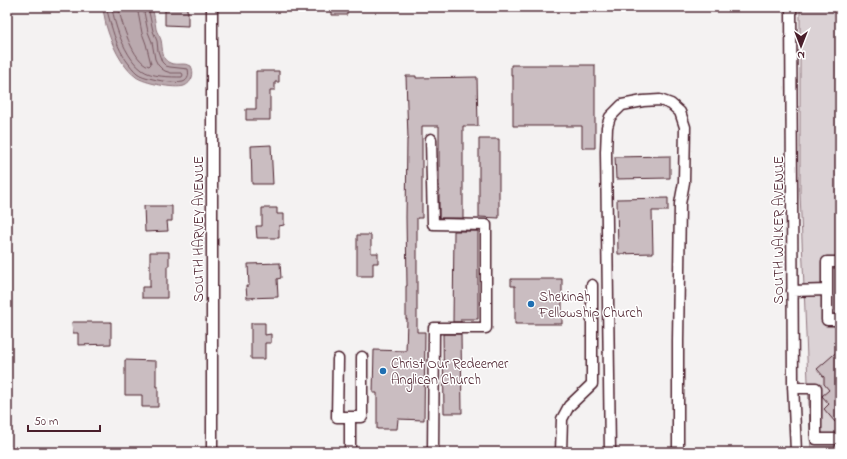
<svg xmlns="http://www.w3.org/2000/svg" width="847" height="459" viewBox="0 0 847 459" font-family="'Indie Flower',sans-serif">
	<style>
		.green { fill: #dbd2d5; stroke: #927880 }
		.water { fill: #baa9ae; stroke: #8d727a }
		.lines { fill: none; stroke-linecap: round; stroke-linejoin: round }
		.shore { stroke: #77565f; stroke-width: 1 }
		.building { fill: #cabdc1; stroke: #4a1f2b }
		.minor-casing { stroke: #4a1f2b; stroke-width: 13 }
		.minor { stroke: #fff; stroke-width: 10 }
		.poi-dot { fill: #1f6fb2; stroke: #fff; stroke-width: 1.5 }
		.labels { text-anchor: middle; stroke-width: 3; stroke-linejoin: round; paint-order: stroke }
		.street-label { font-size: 14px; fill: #4a1f2b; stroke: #fff }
		.poi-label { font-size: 14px; fill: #4a1f2b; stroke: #fff; text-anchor: start }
	</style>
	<rect width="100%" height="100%" fill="#f4f2f2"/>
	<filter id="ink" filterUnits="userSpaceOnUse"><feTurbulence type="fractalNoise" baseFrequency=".025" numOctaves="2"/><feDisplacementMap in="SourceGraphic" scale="8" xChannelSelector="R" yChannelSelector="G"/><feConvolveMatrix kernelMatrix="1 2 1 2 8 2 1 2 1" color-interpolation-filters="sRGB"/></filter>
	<g filter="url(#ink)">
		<path class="green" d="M800,7H840V452H811L800,193Z"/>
		<path class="water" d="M102,7H152C154,14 155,21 156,29C157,33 160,36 161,40C163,48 161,60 170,63C177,66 184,62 191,66C195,73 192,83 184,86C174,89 144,83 136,77C121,66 111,43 106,25C105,19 104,13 102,7Z"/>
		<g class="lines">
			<path class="shore" d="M106,7C108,13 109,19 111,25C115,39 120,53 129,64C132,68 136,73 140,75C148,79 175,84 183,82C189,80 189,74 188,69L170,67L166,66L162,62L158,51L157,41L153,31L148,7
				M111,7C113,12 114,17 115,22C119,37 129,61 142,70C151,77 171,77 182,77L183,75L182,73H171L165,71L162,69L158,65L155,59L152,42L148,32L143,7
				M118,7C122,23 132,61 149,66L151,64L146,44L142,33L137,7"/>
		</g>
		<path class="building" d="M165,7H187V11H188V26L165,25Z
			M332,7H347V15H332Z
			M511,65H595V148H582V126H513V76H511Z
			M256,71H279V82H275V90H270V120H246V109H256Z
			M406,76H416V78L477,77L478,126H463V218H439V126H422V218H417V332H425L424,420L398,419L397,429H377V393H373L374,350L406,351L407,319H406V286H407L406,217L407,139H408Z
			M479,139H499V218L479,217Z
			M271,145L273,184H252L251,146Z
			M670,156V178L616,179L615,157Z
			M668,198V211H652L653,253L618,254L617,199Z
			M144,206H172V221H167L168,231L145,232Z
			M262,208H277V214H284V225L279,226V238H257L256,226H262Z
			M454,231H478V319H461V322H453Z
			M357,235H371V253H378V263H373V276H357Z
			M150,252H169V266H167V298H142V287H150Z
			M280,263L281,278L277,279L278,297L247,298L246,286H249L248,264Z
			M511,279H562V324H515V286H511Z
			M72,322H111V344L78,345V333H73Z
			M251,323H265V335L271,334V343H265V359H251Z
			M443,334H461L462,413H444Z
			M840,349V418L835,422L824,409L829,404L822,396L829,390L824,384V377L817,369Z
			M125,360L156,361V386H158V407H142V395H125Z"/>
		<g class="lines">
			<g class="minor-casing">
				<path id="minor" d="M791,7L793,384L796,452
					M431,139L433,224L486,225V328H434L433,452
					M827,290V320H840
					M792,291L827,290V262H840
					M338,359L337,417H350V452
					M793,388H816V439H840
					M350,417H362V357
					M212,452V7
					M561,452L562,419L569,406L592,384V285
					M610,452L606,152L607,127L610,117L622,105L643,101L660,100L671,104L680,112L685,127L684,182L680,204L678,341V452"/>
			</g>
			<use href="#minor" class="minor"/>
		</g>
	</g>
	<g class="poi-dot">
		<circle cx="531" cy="304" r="4"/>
		<circle cx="383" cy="371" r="4"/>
	</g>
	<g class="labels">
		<g class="street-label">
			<text transform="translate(198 229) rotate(-90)" y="5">SOUTH HARVEY AVENUE</text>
			<text transform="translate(778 230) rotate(-90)" y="5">SOUTH WALKER AVENUE</text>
		</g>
		<g class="poi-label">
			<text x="539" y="301">Shekinah<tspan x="539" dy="16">Fellowship Church</tspan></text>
			<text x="391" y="368">Christ Our Redeemer<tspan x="391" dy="16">Anglican Church</tspan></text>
		</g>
	</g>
	<rect width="847" height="459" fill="none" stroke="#fff" stroke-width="24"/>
	<rect x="12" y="12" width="823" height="435" fill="none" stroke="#4a1f2b" stroke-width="1.5" filter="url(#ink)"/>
	<g transform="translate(801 46) rotate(180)" stroke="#ffffff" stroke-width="3" paint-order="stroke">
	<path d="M0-3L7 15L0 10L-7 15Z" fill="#4a1f2b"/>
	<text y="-6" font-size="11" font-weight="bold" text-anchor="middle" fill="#4a1f2b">N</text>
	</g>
	<path d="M28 425v6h72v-6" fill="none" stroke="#4a1f2b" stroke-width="2"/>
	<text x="34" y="425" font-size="12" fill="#4a1f2b" stroke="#ffffff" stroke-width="3" paint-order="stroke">50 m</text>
</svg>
